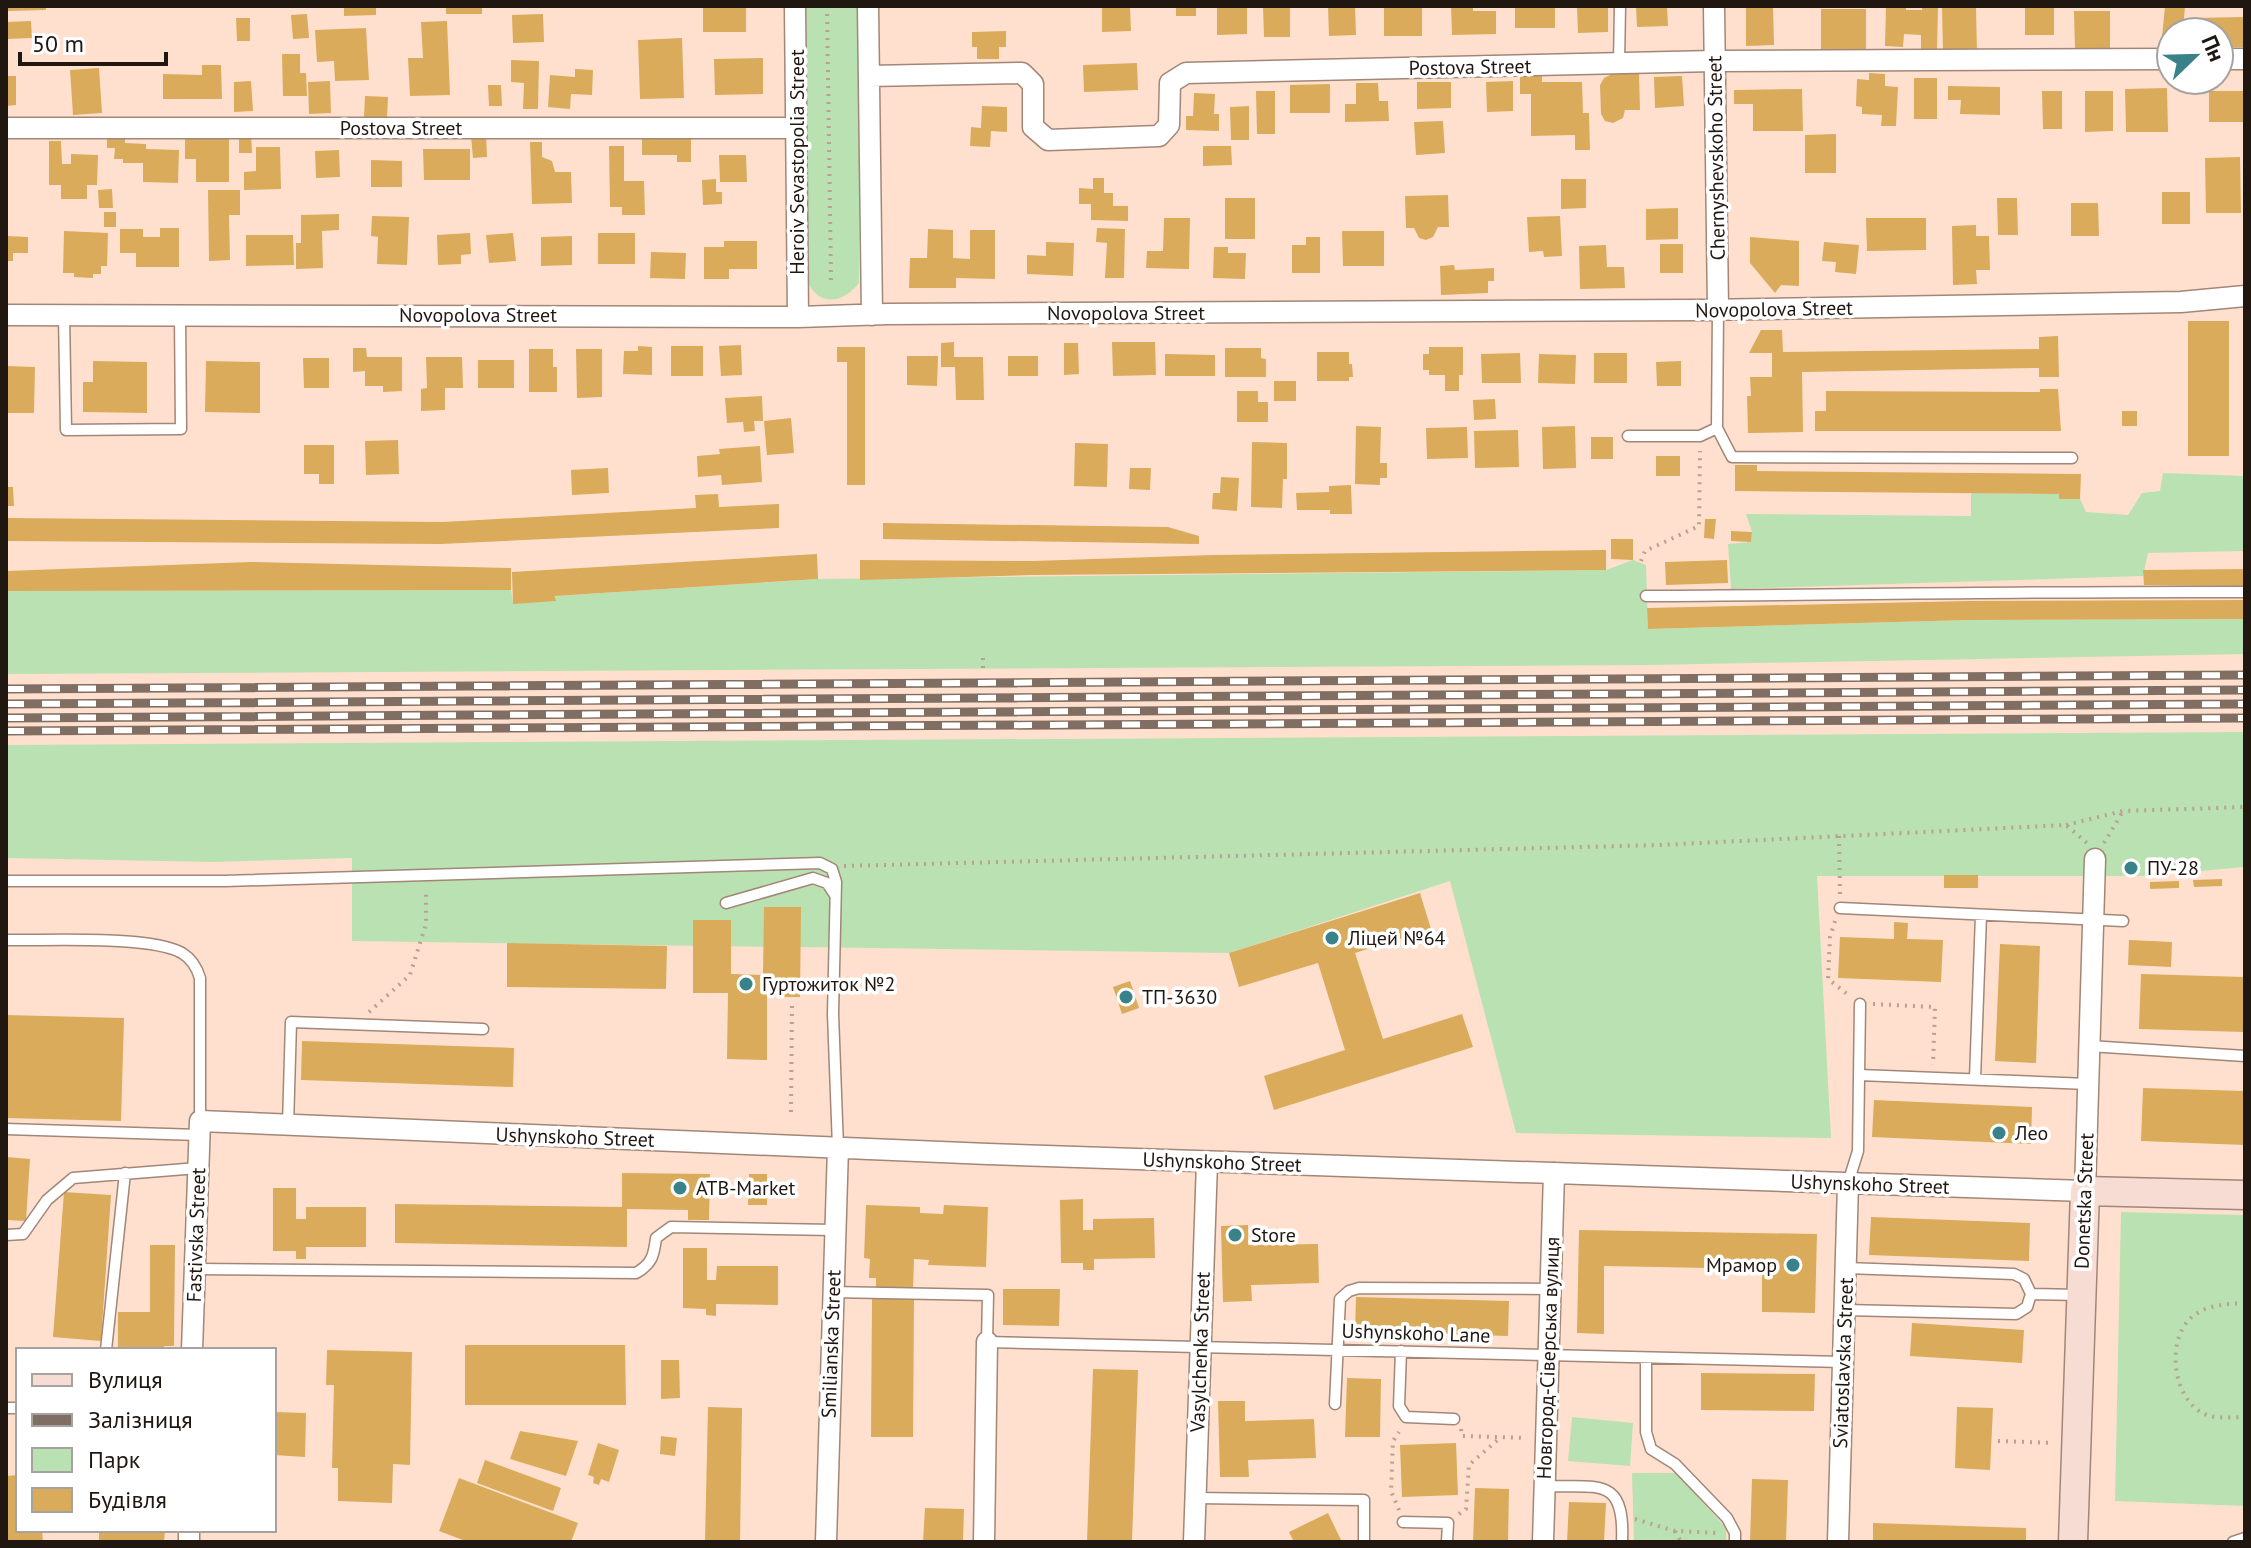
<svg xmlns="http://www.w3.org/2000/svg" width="2251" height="1548" viewBox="0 0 2251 1548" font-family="'PT Sans',sans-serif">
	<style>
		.green { fill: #bae1b1 }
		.building { fill: #daab5b }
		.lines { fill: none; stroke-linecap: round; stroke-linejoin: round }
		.lane-casing { stroke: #a28677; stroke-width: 13 }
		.street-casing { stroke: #a28677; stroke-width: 23 }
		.secondary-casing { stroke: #a28677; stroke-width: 31 }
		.path { stroke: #b8a093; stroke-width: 4; stroke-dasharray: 2 6; stroke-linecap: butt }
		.lane { stroke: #fff; stroke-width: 10 }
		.street { stroke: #fff; stroke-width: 20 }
		.secondary { stroke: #f6dcd2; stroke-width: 28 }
		.rail-casing { stroke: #816e63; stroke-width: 9 }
		.rail { stroke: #fff; stroke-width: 6; stroke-dasharray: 18; stroke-linecap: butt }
		.poi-dot { fill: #3a8289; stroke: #fff; stroke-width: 3 }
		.labels { text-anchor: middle; stroke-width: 7; stroke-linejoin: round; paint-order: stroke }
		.street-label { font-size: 20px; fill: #211711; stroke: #fff }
		.poi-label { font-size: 20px; fill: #211711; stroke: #fff; text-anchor: start }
	</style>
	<rect width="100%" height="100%" fill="#ffe0cf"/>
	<path class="green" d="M805,6H859V283C844,302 821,308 808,283Z
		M2163,473L2245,476V551L2148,553L2143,576L1731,589L1728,544L1751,542L1752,532L1746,514L1971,516V493L2059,494L2060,499H2080L2086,512L2128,515L2142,493L2160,491Z
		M1633,560L1646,565L1648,629L1968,620L2245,619V654L1650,665L6,674V591L511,590L513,603L556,600V596L818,579L1606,570Z
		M2245,732V867L2143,876H1817L1831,1138L1516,1133L1450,881L1229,953L352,941V858L213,862L6,858V745Z
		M2121,1212L2245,1215V1506L2115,1501Z
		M1572,1417L1633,1423L1630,1466L1568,1461Z
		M1632,1473H1676L1726,1528V1542H1634Z"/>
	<path class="building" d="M8,6H46V10L8,11Z
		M344,6H376V15L344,16Z
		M446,6H482V14H446Z
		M703,6H746V32H703Z
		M1102,6H1130L1131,31L1102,32Z
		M1176,6H1196V16H1176Z
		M1217,6H1247V34L1217,35Z
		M1263,6H1290V37H1264Z
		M1328,6H1355L1356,35L1329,36Z
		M1422,6V36H1384V7Z
		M1451,6H1473V11H1496V34L1452,35Z
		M1515,6H1555V28H1515Z
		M1577,6H1608V32L1578,33Z
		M1636,6H1667L1668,26L1637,27Z
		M1746,6H1773L1774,45L1746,46Z
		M1886,6H1906V10H1922V6H1938L1937,49H1921V35L1904,34L1903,47L1885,46Z
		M1942,6H1976L1977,53H1943Z
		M2025,6H2054V35H2025Z
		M2165,6H2185L2183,32H2171V38L2162,37Z
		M1821,9H1866V54L1821,55Z
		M2074,11H2110V49L2075,50Z
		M307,14L309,38L293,39L291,15Z
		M543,14L544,42L513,43L512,15Z
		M2243,17V47H2219V32H2193V18Z
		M236,18H250V41H237Z
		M31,21L32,38L6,39V22Z
		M447,21L450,95L410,96L408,58H423L421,22Z
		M366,28L369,80L335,81L334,61L317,62L315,30Z
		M1006,31V47H999V59H977V47H972V32Z
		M682,38L684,98L640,99L638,40Z
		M282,54H300V73H306L307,96H283Z
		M763,58V94L715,95L714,59Z
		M511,60L539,61L538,109H523L524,83L511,82Z
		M1137,63L1138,90L1084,92L1083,65Z
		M202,65H221L222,99H163V74L202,75Z
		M99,68L102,113L73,115L70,70Z
		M575,69L593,70L592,95L571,94L570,109L548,107L550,75L575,77Z
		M1869,73L1885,74V86L1898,87L1896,126H1881L1882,115L1862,114V107L1856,106L1857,79L1869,80Z
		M1542,74V82H1582L1583,113H1589L1590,150H1575V135L1531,136V94H1520V75Z
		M1612,74H1639L1640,110H1625L1623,118L1613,123L1605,121L1601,114L1600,85L1604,78Z
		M6,76H16V105L6,106Z
		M1682,76L1684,106L1655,108L1654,77Z
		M1914,78H1937V119H1914Z
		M251,81L253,111L234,112V82Z
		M330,81L331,113L309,114L308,82Z
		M1513,81V111L1487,112L1486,82Z
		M1417,82H1451V108L1417,109Z
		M1356,83H1378L1379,101H1388L1389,121L1345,122V104H1356Z
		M1330,84V113H1290V85Z
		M488,85H501L502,106H489Z
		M1948,86L2000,87V115L1960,114L1961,100H1948Z
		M2167,88L2168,132H2126L2125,89Z
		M1802,89L1803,131H1753V104H1734V90Z
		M1256,91H1275V134H1257Z
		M2042,91H2062V129H2043Z
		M2085,91H2113V131L2085,132Z
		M2209,91H2245V122H2209Z
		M1194,93L1215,94L1214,114H1219V131L1186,130V116H1193Z
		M365,96L388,97L387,118L364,117Z
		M982,106L1007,107V132L991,131L990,147L970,146L971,127L981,128Z
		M1249,106V140H1231L1230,107Z
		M1443,121L1445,153L1416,155L1414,122Z
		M251,134L252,153H239V135Z
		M642,134H691V162H677V155H642Z
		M1836,134V173H1805V135Z
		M486,135L487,157L473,158L471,136Z
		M185,136H229V182H196V159H185Z
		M107,137L125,138V143L146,144V149L179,150L178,183L143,182V163H123V159H114L115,148H107Z
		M49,141H61L62,164H71V154L98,155L97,185H87V199H61V185H49Z
		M530,142H542V157L552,161L555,172H571L572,203L532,204Z
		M609,146H624V181H644L645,215H622V207H610Z
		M1203,146H1231L1232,165L1203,166Z
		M256,147H280L281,189L244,190V172L256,171Z
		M423,149H470V180H424Z
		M339,150L340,177L316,178L315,151Z
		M719,155H746L747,182H720Z
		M2240,157L2241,213H2206L2205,158Z
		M371,160L402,161V187H371Z
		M1093,178H1104V193H1113V206H1128V221L1091,220V204H1079V188L1093,189Z
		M716,179V192H722V204L703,205L702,180Z
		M1561,179H1586V208L1561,209Z
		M112,189L113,208H99L98,190Z
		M208,190H240V215H229L230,260L209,261Z
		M2162,192H2190V224H2162Z
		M1448,195L1449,227H1438L1433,237L1426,240L1419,238L1414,228H1406L1405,196Z
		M1225,198H1255V239H1225Z
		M1997,198H2017L2018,235H1998Z
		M2071,203H2098L2099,236H2071Z
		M1678,208V239L1646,240V209Z
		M104,212H116V227H104Z
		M339,214V230L322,231L323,268L296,269V243H301V215Z
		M372,216L409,217L407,265L377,264L378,237L371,236Z
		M1560,216L1562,256L1544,257L1543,251L1529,252L1527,217Z
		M1164,218H1190L1189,269L1146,268L1147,251H1163Z
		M1866,218H1926V250L1867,251Z
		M1976,225V236H1989L1990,270H1976L1977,284L1953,285L1952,226Z
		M160,228H179V267H136V253H120V229H143V237H160Z
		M1097,228L1125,229L1124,278H1105L1107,243L1096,242Z
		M928,229L953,230V258L970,259V230H995V279L956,278V288H909L910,258H927Z
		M64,231L108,233L107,266H101V274H93V278L74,277V273H63Z
		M1342,231H1384V266H1343Z
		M470,233L471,254L461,255V264L438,265L437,235Z
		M513,233L516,261L489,263L486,235Z
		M598,233H635V264H598Z
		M246,235H293L294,265L246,266Z
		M6,236L28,237V253H13V261H6Z
		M572,236V265L541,266V237Z
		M1306,237H1320V273H1292V245H1306Z
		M1750,237L1799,241V286L1781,285L1775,293L1750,263Z
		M724,241H757V269H729V279H704V247H724Z
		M1046,242L1074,243L1073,276L1027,274V255L1046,256Z
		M1824,242L1859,245L1856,274L1835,272L1836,262L1822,261Z
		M1660,244H1683V273H1660Z
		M1606,245L1607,267H1624L1625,288L1580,289L1579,246Z
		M1214,247H1228V253H1246L1245,279L1213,278Z
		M651,252L686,253L685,279L650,278Z
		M1454,265L1455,270L1494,268V281H1488V293L1441,295L1440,266Z
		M2188,321H2229V456H2188Z
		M1761,330H1782L1783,352L2039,349V337L2058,336L2059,377H2039V368L1802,372L1803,432L1748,433L1747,396H1751L1750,377H1772V353H1749Z
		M954,342V357H983L984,400H956L955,367H941V343Z
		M1112,342H1155L1156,375L1113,376Z
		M1064,343H1078L1079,374L1064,375Z
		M741,345L742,375L721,376L719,346Z
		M638,346L652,347V375L623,374L624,351H638Z
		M671,346H703V376H671Z
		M837,347H865V485H847V362H837Z
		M1429,347H1463V375H1459V391H1445V375H1429V370H1423V354H1429Z
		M353,348H366L367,357H402V391L383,392V386H365V371L353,372Z
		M1225,348H1261V358L1266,359V377H1225Z
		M529,349H553V367H557V392H529Z
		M576,349H602V397L577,398Z
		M1317,352H1349V364H1352L1353,377H1349V381H1317Z
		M1520,353L1521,383H1482L1481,354Z
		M1594,353H1627V383H1594Z
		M1165,354L1215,355V376H1165Z
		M1539,354L1576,355L1575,384L1538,383Z
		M907,356H938L937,386L907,385Z
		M1008,356H1038V376H1008Z
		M426,357H462L463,388H445V410L421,411V389L427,388Z
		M303,358H329V388H304Z
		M478,360H514V388H478Z
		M93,361L147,362V413L83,412V382H93Z
		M206,361L260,362V413L205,412Z
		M1681,361V386H1657L1656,362Z
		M6,366L35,367L34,413H6Z
		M1274,381H1296V401H1274Z
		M2040,389H2058L2061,431H1815V411H1826V391L2040,392Z
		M1237,391H1258V402H1268V422H1237Z
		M762,396L763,421H754L755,431L744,432L743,422L727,423L725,398Z
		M1495,399L1496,419L1474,420L1473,400Z
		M2122,411H2137V426H2122Z
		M791,418L794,453L767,455L764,421Z
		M1356,426L1381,427L1380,463H1387V478H1380V485L1355,484Z
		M1575,426L1576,468L1543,469L1542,427Z
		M1467,427L1468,458L1427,459L1426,428Z
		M1518,430L1519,467L1475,468L1474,431Z
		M1591,437H1613V459H1591Z
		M398,440L399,474L366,475L365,441Z
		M1252,442L1287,443V479H1283L1282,508L1251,507Z
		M1075,443L1108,444L1107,487L1074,486Z
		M304,445H334V484H319V474H304Z
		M760,446L762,482L722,485L721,475L698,477L697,456L720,454L719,449Z
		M1656,456H1680V476H1656Z
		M1735,465H1757V471L2081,474L2080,499H2059V494L1735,491Z
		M608,468L609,493L572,495L571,470Z
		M1130,468H1151L1150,490L1129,489Z
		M1221,477L1239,478L1237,511L1212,509L1213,493H1220Z
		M1351,485L1352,514H1330V510H1297L1296,493L1329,492V486Z
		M6,487H13L14,506H6Z
		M718,494L719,507L779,504V528L441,544L6,541V518L443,522L696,508L695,495Z
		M1705,519H1716L1714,539L1704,538Z
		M883,523L1168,527L1199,536V544L883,539Z
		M1731,531L1752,532L1751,542L1731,541Z
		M1611,539H1633V560L1611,559Z
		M1606,550V570L1031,575L860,580V560L1033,561L1213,555Z
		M817,554L818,579L555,596L556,601L513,604L512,572Z
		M1727,560L1728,583L1666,585L1665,562Z
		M251,562L511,568V590L6,591V571Z
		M2245,569V586L2144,585L2143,570Z
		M2245,600V619L1968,620L1648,629L1647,608L1968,601Z
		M2124,861H2138V875H2124Z
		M1944,875H1978V888H1944Z
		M2222,879V886L2194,887L2193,880Z
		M2179,881V888L2150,889V882Z
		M1420,893L1431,929L1355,953L1383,1039L1462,1014L1473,1047L1274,1110L1264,1076L1345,1050L1318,963L1239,987L1229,953Z
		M764,907H801L800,997H767V1060L727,1059L728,993H693V920H731V974L763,975Z
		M1894,922L1908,923L1907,939L1943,940L1941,982L1838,978L1840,937L1894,939Z
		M2129,940L2172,942L2171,967L2128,965Z
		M507,943L667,946L666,989L507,987Z
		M2000,944L2040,946L2036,1063L1995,1061Z
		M2141,974L2245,977V1032L2139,1029Z
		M1130,981L1139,1008L1122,1014L1113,987Z
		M6,1015L124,1018L121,1121L6,1118Z
		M302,1041L514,1048L513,1087L301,1080Z
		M2143,1088L2245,1091V1145L2141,1141Z
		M1874,1100L2032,1107L2031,1144L1872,1137Z
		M6,1157L30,1159L26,1221L6,1220Z
		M622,1173L710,1174L709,1220H688V1210L627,1209V1247L395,1243V1204L622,1207Z
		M749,1174H767V1205H748Z
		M273,1188H296V1219H306V1207H366V1247H306V1259H296V1251H273Z
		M64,1192L111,1195L101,1341L53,1337Z
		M1083,1199V1230H1093V1219L1154,1218L1155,1258L1094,1259V1270H1083V1263H1061L1060,1200Z
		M866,1205L920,1207V1213L943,1214L944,1205L988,1207L986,1267L928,1265L929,1260L914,1259L913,1290L876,1289V1278H869L870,1259L864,1258Z
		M1871,1217L2030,1223L2029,1261L1869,1255Z
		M1248,1225V1245L1318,1244L1319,1283L1251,1285L1252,1301L1223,1302L1221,1226Z
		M1579,1230L1817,1234L1815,1313L1762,1312V1269L1604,1266V1334L1577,1333Z
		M150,1245H175L174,1346H164V1350H118V1312H150Z
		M683,1248H707V1280H716L717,1266H778V1305L716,1304V1316L706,1315V1309L683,1308Z
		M1003,1289H1060L1059,1326L1003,1325Z
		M1356,1297L1509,1301L1508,1336L1355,1331Z
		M872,1298H914L913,1437H871Z
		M1912,1323L2024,1330L2022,1363L1910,1356Z
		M465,1345H625L626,1405H465Z
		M327,1350L412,1352L410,1465L393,1464L392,1503L338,1501V1468H332L334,1385H326Z
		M661,1360H679L680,1398L661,1399Z
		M1093,1369L1138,1370L1132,1542H1087Z
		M1701,1373L1815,1374L1814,1411L1701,1410Z
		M1347,1378L1381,1379L1380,1437H1345Z
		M1218,1401H1245V1421L1314,1419L1316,1458L1248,1460L1249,1477H1220Z
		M708,1407L742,1408L740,1542H705Z
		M1957,1407L1993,1408L1990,1470L1955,1468Z
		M274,1412L306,1413L305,1457L274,1455Z
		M520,1431L578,1441L566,1476L510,1459Z
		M661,1436L677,1438L675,1456L660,1454Z
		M598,1443L619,1450L609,1482L601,1479L599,1485L593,1483L594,1477L588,1475Z
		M1456,1443L1458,1495L1402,1497L1400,1445Z
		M485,1460L561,1488L553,1511L477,1483Z
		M18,1475V1530H42L43,1542H6V1476Z
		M459,1478L578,1523L571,1542H468L439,1531Z
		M1752,1479L1788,1480L1786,1542H1750Z
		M1475,1488L1509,1489L1508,1542H1473Z
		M1569,1502L1606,1503L1604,1542H1567Z
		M925,1508L964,1509L963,1542H923Z
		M1328,1513L1342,1542H1294L1289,1532Z
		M1873,1523L2026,1528V1542H1873Z
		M108,1530H165L164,1542H99V1532H108Z"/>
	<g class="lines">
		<g class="lane-casing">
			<path id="lane" d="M1619,63L1620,6
				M1718,310L1717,428L1732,457L2072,458
				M64,315L66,430L181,429L180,314
				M1628,436H1700L1717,428
				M1646,596C1846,595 2046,591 2245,592
				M6,881H225L820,863L832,869L836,882L833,1014L838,1147
				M726,903L813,878L827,883L835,895
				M1840,908L2123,921
				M6,940C46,941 150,935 182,953C192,959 197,968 200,978V1121
				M2089,1046L2245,1056
				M1859,1075L2088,1084
				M1975,1079L1981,915
				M288,1125L291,1022L483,1029
				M6,1129L199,1135
				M1848,1183L1858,1151L1860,1004
				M6,1235L23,1234L47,1200L73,1178L198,1168
				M1846,1268L2014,1274L2024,1279L2031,1294L2079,1295
				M194,1269L636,1273C652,1264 654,1255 656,1238L671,1227L834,1230
				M832,1292L988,1295L987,1342C1273,1346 1558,1356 1843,1362
				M1845,1310L2016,1314L2027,1307L2031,1294
				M106,1350L125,1173
				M1401,1351L1399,1406L1406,1417L1454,1419
				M1646,1358V1432L1651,1449L1675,1464L1727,1518L1735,1533V1542
				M1335,1404L1340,1299L1349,1291L1359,1288L1550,1289
				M6,1408H18
				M1544,1486C1598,1488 1625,1475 1622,1542
				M1195,1498L1364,1500V1542
				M1403,1522L1448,1523L1447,1542
				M2233,1542L2245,1538"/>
		</g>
		<g class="street-casing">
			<path id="street" d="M795,6L798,317
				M868,6L872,315
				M1714,6L1718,310
				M2219,59H2245
				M869,76L1022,73L1033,84V127L1048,140L1159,136L1169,125L1170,83L1186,73L1714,61L2171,59
				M6,128H796
				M6,315L798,317L888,314L1701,310L2181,302L2245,296
				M192,1350L200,1121L988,1154L2085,1191L2095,859
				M189,1542V1530
				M826,1542L838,1147
				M984,1542L987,1342
				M1194,1542L1207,1162
				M1543,1542L1554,1173
				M1838,1542L1848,1183"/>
		</g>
		<g class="secondary-casing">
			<path id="secondary" d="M2073,1542L2085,1191L2245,1195"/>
		</g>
		<path class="path" d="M827,6L831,280
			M1641,561L1645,551L1699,526L1700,451
			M983,668V652
			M2066,825L2123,811L2245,807
			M1839,836L1840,894
			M2104,843L2122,813
			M844,866L1660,845L2066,825L2087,843
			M1835,921L1830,937L1828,979L1851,997
			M1873,1004L1935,1007L1933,1065
			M369,1012L410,975L426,924V890
			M791,1112L792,1005
			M2245,1303C2228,1304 2211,1304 2196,1314C2164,1334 2171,1402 2207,1415C2217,1419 2234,1417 2245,1417
			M1461,1429L1462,1436L1527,1438
			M1998,1441L2053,1443
			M1399,1510L1391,1491L1393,1441L1399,1432
			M1459,1514L1466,1509L1469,1465L1501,1437
			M1635,1519L1675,1531L1720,1533
			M1675,1531L1681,1542"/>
		<use href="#lane" class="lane"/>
		<use href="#street" class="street"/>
		<use href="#secondary" class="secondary"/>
		<g class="rail-casing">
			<path id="rail" d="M6,689L2245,675
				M6,704L2245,690
				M6,718L2245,704
				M6,731L2245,718"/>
		</g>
		<use href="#rail" class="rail"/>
	</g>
	<g class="poi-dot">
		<circle cx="2131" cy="868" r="8"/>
		<circle cx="1332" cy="938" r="8"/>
		<circle cx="746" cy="984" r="8"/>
		<circle cx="1126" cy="997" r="8"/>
		<circle cx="1999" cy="1133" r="8"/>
		<circle cx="680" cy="1188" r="8"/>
		<circle cx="1235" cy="1235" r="8"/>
		<circle cx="1793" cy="1265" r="8"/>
	</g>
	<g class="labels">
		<g class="street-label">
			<text transform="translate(1470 67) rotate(-1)" y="7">Postova Street</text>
			<text x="401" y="135">Postova Street</text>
			<text transform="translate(1716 158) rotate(-91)" y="7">Chernyshevskoho Street</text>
			<text transform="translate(797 162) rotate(-90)" y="7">Heroiv Sevastopolia Street</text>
			<text transform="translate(1774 309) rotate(-1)" y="7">Novopolova Street</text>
			<text x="1126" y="320">Novopolova Street</text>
			<text x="478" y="322">Novopolova Street</text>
			<text transform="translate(575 1137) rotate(2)" y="7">Ushynskoho Street</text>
			<text transform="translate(1222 1162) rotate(2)" y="7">Ushynskoho Street</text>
			<text transform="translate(1870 1184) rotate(2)" y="7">Ushynskoho Street</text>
			<text transform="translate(2084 1201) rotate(-88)" y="7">Donetska Street</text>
			<text transform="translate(196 1235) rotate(-88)" y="7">Fastivska Street</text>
			<text transform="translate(1416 1333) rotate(2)" y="7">Ushynskoho Lane</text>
			<text transform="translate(831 1344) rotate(-88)" y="7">Smilianska Street</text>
			<text transform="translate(1200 1352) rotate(-88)" y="7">Vasylchenka Street</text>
			<text transform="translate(1548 1358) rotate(-88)" y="7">Новгород-Сіверська вулиця</text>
			<text transform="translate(1843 1363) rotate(-88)" y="7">Sviatoslavska Street</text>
		</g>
		<g class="poi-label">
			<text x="2147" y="875">ПУ-28</text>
			<text x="1348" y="945">Ліцей №64</text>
			<text x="762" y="991">Гуртожиток №2</text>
			<text x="1142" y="1004">ТП-3630</text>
			<text x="2015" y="1140">Лео</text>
			<text x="696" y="1195">ATB-Market</text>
			<text x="1251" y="1242">Store</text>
			<text x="1777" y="1272" text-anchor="end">Мрамор</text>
		</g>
	</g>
	<rect width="2251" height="1548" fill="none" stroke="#211711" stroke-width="16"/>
	<rect x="16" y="1348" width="260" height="184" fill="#ffffff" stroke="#a6a2a0" stroke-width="2"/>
	<rect x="32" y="1374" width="40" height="12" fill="#f6dcd2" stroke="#a6a2a0" stroke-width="2"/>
	<text x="88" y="1388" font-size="24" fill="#211711">Вулиця</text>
	<rect x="32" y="1414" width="40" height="12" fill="#816e63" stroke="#a6a2a0" stroke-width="2"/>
	<text x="88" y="1428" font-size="24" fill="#211711">Залізниця</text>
	<rect x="32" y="1448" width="40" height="24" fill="#bae1b1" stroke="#a6a2a0" stroke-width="2"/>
	<text x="88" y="1468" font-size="24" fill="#211711">Парк</text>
	<rect x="32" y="1488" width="40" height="24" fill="#daab5b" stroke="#a6a2a0" stroke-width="2"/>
	<text x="88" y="1508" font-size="24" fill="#211711">Будівля</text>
	<g transform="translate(2195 56) rotate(67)"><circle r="38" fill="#ffffff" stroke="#a6a2a0" stroke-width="2"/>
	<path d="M0-6L14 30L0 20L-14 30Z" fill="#3a8289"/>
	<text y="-12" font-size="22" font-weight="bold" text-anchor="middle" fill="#211711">Пн</text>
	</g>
	<path d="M20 52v12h146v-12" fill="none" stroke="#211711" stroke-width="4"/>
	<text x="32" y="52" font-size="24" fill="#211711" stroke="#ffffff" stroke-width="6" paint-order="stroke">50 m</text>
</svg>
